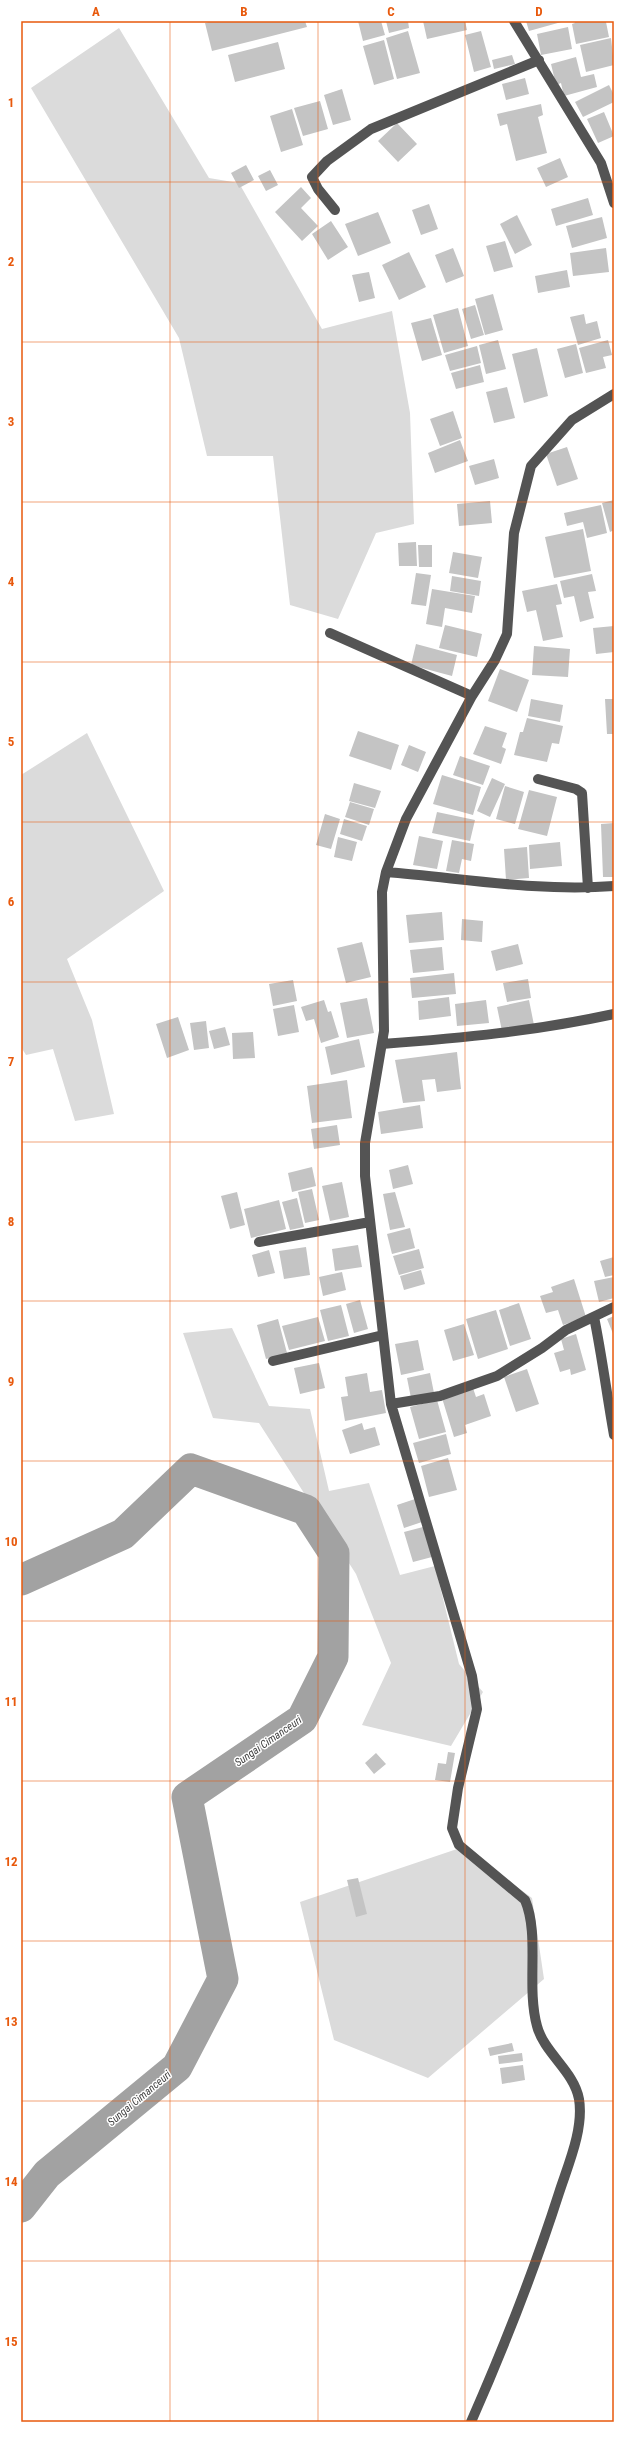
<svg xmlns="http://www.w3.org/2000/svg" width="635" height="2443" viewBox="0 0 635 2443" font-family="'Roboto Condensed',sans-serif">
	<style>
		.green { fill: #dbdbdb }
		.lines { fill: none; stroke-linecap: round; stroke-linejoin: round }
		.river { stroke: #a2a2a2; stroke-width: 31 }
		.building { fill: #c4c4c4 }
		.minor { stroke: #545454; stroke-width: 10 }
		.grid { fill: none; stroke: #e8590c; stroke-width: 1; stroke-opacity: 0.55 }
		.labels { text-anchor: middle; stroke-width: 3; stroke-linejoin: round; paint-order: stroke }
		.water-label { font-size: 11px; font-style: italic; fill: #434343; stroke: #fff }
		.neatline { fill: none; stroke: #e8590c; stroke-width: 1.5 }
		.grid-label { font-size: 13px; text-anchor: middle; font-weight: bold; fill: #e8590c }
	</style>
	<rect width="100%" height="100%" fill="#fff"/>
	<path class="green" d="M119,28L209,178L239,183L322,329L392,311L410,413L414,524L376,533L338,619L290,605L273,456H207L179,338L31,88Z
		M87,733L164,891L67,959L92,1020L114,1114L75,1121L53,1049L26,1055L21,1047V775Z
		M232,1328L269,1406L310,1409L329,1491L369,1483L400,1575L435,1566L459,1664L483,1692L451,1746L362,1725L391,1663L356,1574L259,1423L213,1418L183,1333Z
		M463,1847L532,1898L544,1979L428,2078L334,2040L300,1902Z"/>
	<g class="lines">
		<path class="river" d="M21,1580L123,1534L191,1469L306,1510L334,1553L333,1657L302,1719L187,1797L223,1979L177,2067L47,2174L21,2207"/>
	</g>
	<path class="building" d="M213,21H305L307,27L212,51L205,23Z
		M358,21H381L385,35L363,41Z
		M386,21H408L409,28L389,33Z
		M423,21H465L467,30L427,39Z
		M526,21H565L529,31Z
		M574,21H608L606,22L609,37L576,44L572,24L575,23Z
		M568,27L572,49L541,55L537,34Z
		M408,31L420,73L397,79L386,38Z
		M481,31L491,67L474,72L465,35Z
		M611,38L614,65L586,72L580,45Z
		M384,40L394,79L374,85L363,46Z
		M278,42L285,69L235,82L228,55Z
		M512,55L515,64L494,69L492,60Z
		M576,57L581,77L594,74L597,87L564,96L561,83L556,85L551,64Z
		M525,78L529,94L506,100L502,84Z
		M609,85L614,95V102L583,117L575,102Z
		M342,89L351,120L333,125L324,95Z
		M320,101L328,129L303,136L294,108Z
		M541,104L543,115L538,117L547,153L516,161L507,124L500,126L497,114Z
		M292,109L303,145L281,152L270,116Z
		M604,112L614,136L598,143L587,119Z
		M397,123L417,144L398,162L378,141Z
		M560,158L568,177L546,187L537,168Z
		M246,165L254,180L239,188L231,173Z
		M270,170L278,185L266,191L258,176Z
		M301,187L311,198L301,208L318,226L302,241L275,212Z
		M588,198L593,215L556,226L551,209Z
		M429,204L438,229L421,235L412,210Z
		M378,212L391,243L358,256L345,224Z
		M517,215L532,245L515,254L500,224Z
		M602,217L607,238L572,248L566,226Z
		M331,221L348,247L328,260L312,234Z
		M505,241L513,267L494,272L486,246Z
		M453,248L464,276L446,283L435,255Z
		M606,248L609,272L573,276L570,253Z
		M409,252L426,287L399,300L382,265Z
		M567,270L570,287L538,293L535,276Z
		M369,272L375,298L359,302L352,275Z
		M493,294L503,330L485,335L475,299Z
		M475,305L484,335L471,339L462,309Z
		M458,308L468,346L444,353L433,315Z
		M584,314L586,324L597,321L601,338L578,345L570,317Z
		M431,318L442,355L422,361L411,323Z
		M498,340L506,369L486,374L479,345Z
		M608,340L612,355L603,357L606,368L586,373L579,348Z
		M576,344L583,373L565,378L557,349Z
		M477,346L481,363L450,371L445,355Z
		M537,348L548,396L524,403L512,354Z
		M480,365L484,382L456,389L451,373Z
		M507,387L515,418L494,423L486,392Z
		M453,411L462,438L440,446L430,419Z
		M460,440L468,461L435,473L428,453Z
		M567,447L578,479L557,486L546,454Z
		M494,459L499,478L475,485L469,466Z
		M614,500V530L610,532L602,503Z
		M490,501L492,523L459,526L457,504Z
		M601,505L607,533L587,538L583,522L567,526L564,513Z
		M583,529L591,571L554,578L545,537Z
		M416,542L417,566H399L398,543Z
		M418,545H432V567H419Z
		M453,552L482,557L478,578L449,573Z
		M416,573L431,575L426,606L411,604Z
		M592,574L596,591L588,592L594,618L580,622L574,596L564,598L560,581Z
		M452,576L481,581L479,596L450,591Z
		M557,584L562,604L556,605L563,637L543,641L536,610L527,612L522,591Z
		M432,589L475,596L472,613L445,608L442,627L426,624Z
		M445,625L482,634L477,657L439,648Z
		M614,626V652L596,654L593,628Z
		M416,644L457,655L452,676L411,665Z
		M534,646L570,649L568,677L532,675Z
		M500,669L529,680L517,712L488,701Z
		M531,699L563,705L560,722L528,716Z
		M605,699H614V734H607Z
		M527,718L563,726L559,744L552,743L547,762L514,755L520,732H523Z
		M485,726L507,733L502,747L506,749L501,764L473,754Z
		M358,731L399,745L391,770L349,756Z
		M409,745L426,752L418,772L401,765Z
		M460,756L490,766L483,785L453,775Z
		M442,775L481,787L473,815L433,804Z
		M492,778L505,784L490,817L477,811Z
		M354,783L381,791L375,808L349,801Z
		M505,786L524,792L515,824L496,819Z
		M529,790L557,797L547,836L518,829Z
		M350,802L374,809L369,825L345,817Z
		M437,812L475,820L470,841L432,833Z
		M325,814L340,819L331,849L316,845Z
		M344,819L367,826L362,841L340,834Z
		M614,823V877H603L601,824Z
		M419,836L443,841L437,869L413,865Z
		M338,837L357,842L352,861L334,857Z
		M452,840L474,844L471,861L462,859L459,873L446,871Z
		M560,842L562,866L530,869L529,845Z
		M527,847L529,878L506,880L504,849Z
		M442,912L444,940L409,943L406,915Z
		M462,919L483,921L482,942L461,940Z
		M362,942L371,977L346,983L337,948Z
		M518,944L523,964L496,971L491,951Z
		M442,947L444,970L413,973L410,950Z
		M454,973L456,994L412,998L410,978Z
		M528,979L531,998L507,1002L503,983Z
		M293,980L297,1001L273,1006L269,984Z
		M449,997L451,1016L419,1020L418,1001Z
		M367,998L374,1033L347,1038L340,1003Z
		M324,1000L328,1012L331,1011L339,1037L321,1043L314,1019L306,1021L301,1007Z
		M486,1000L489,1023L457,1026L455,1004Z
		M529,1000L534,1025L502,1031L497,1007Z
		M294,1005L299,1032L278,1036L273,1009Z
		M178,1017L189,1050L167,1058L156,1024Z
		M206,1021L209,1048L194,1050L190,1023Z
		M225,1027L230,1045L214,1049L209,1031Z
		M253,1032L255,1058L233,1059L232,1033Z
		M359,1039L365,1067L331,1075L325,1047Z
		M457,1052L461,1089L437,1092L435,1079L422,1080L425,1101L403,1103L395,1060Z
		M347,1080L352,1118L312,1123L307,1086Z
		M420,1105L423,1128L381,1134L378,1112Z
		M337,1125L340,1145L314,1149L311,1129Z
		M408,1165L413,1184L393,1189L389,1170Z
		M312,1167L316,1186L292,1192L288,1173Z
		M342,1182L349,1217L330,1221L322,1186Z
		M312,1189L319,1220L305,1223L298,1192Z
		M237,1192L245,1225L230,1229L221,1196Z
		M395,1192L405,1227L390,1230L383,1194Z
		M297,1198L304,1227L290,1230L282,1202Z
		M279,1200L286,1229L251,1238L244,1209Z
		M410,1228L415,1248L392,1254L387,1234Z
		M358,1245L362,1267L335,1271L332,1249Z
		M306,1247L310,1275L284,1279L279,1251Z
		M419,1249L424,1268L399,1275L393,1256Z
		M269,1250L275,1273L258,1277L252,1255Z
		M614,1257V1275L605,1277L600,1261Z
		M421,1270L425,1284L404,1290L400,1276Z
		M342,1272L346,1290L323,1296L319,1277Z
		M614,1277V1298L599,1302L594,1281Z
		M574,1279L586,1317L563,1325L558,1310L546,1313L540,1296L553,1292L551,1287Z
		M360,1300L368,1329L354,1333L346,1304Z
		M519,1303L531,1339L510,1346L499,1310Z
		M341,1305L349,1336L328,1341L320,1310Z
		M496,1310L508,1349L478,1359L466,1319Z
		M614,1316V1336L607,1319Z
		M318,1317L325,1341L289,1350L282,1326Z
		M278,1319L287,1353L266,1359L257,1325Z
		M464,1324L474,1355L453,1361L444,1330Z
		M576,1334L586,1370L571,1375L570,1369L560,1372L554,1353L564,1350L561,1339Z
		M418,1340L424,1370L401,1375L395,1344Z
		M319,1363L325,1388L300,1394L294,1368Z
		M527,1369L539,1404L516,1412L504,1377Z
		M367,1373L370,1392L382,1390L386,1413L345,1421L341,1397L348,1396L345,1377Z
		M430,1373L434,1393L411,1398L407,1378Z
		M473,1388L476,1397L484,1394L491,1416L465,1425L467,1433L454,1437L442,1398Z
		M437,1400L446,1432L419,1439L410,1407Z
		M362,1423L364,1430L375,1427L380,1445L350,1454L342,1430Z
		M446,1434L451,1454L419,1463L413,1443Z
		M448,1458L457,1490L429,1497L421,1466Z
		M415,1499L422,1522L404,1528L397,1505Z
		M423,1527L432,1557L413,1562L404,1532Z
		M448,1752L455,1753L450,1782L435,1780L438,1763L446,1764Z
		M376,1753L386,1764L374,1774L365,1763Z
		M358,1878L367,1914L356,1917L347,1880Z
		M512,2043L514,2051L490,2056L488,2048Z
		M522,2053L523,2061L499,2064L498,2056Z
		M523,2065L525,2080L502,2084L500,2068Z"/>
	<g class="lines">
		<path class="minor" d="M514,21L601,163L614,203
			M335,210L318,189L312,177L327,161L371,129L539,60
			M330,633L472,696
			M538,779L576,789L582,793L588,888
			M386,872C462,878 537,892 614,886
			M382,1044C463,1038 535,1031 614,1014
			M259,1242L370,1222
			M594,1317C602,1356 607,1396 614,1435
			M273,1361L383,1335
			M391,1404L440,1396L497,1376L542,1348L566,1330L614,1307
			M471,2422C504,2347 534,2271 559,2193C568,2165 584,2129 579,2099C574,2071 544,2053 537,2026C526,1986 540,1935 525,1900L459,1845L452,1828L458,1788L477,1709L472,1676L391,1404L365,1176V1143L384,1031L382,892L386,872L406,819L472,696L495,660L507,634L514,533L531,466L572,420L614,394"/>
	</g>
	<path class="grid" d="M170,21V2422M318,21V2422M465,21V2422M21,182H614M21,342H614M21,502H614M21,662H614M21,822H614M21,982H614M21,1142H614M21,1301H614M21,1461H614M21,1621H614M21,1781H614M21,1941H614M21,2101H614M21,2261H614"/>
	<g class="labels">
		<g class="water-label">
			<text transform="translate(268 1741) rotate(-35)" y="4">Sungai Cimanceuri</text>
			<text transform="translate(139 2098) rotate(-40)" y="4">Sungai Cimanceuri</text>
		</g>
	</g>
	<rect width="635" height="2443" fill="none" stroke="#ffffff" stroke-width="44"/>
	<rect x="22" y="22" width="591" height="2399" class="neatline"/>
	<g class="grid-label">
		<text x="96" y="16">A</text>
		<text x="244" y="16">B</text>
		<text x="391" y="16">C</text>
		<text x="539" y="16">D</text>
		<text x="11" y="107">1</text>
		<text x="11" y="266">2</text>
		<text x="11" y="426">3</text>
		<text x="11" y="586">4</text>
		<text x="11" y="746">5</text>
		<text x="11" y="906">6</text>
		<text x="11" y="1066">7</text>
		<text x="11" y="1226">8</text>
		<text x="11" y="1386">9</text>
		<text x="11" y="1546">10</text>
		<text x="11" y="1706">11</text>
		<text x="11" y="1866">12</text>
		<text x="11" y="2026">13</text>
		<text x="11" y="2186">14</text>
		<text x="11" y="2346">15</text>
	</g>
</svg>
